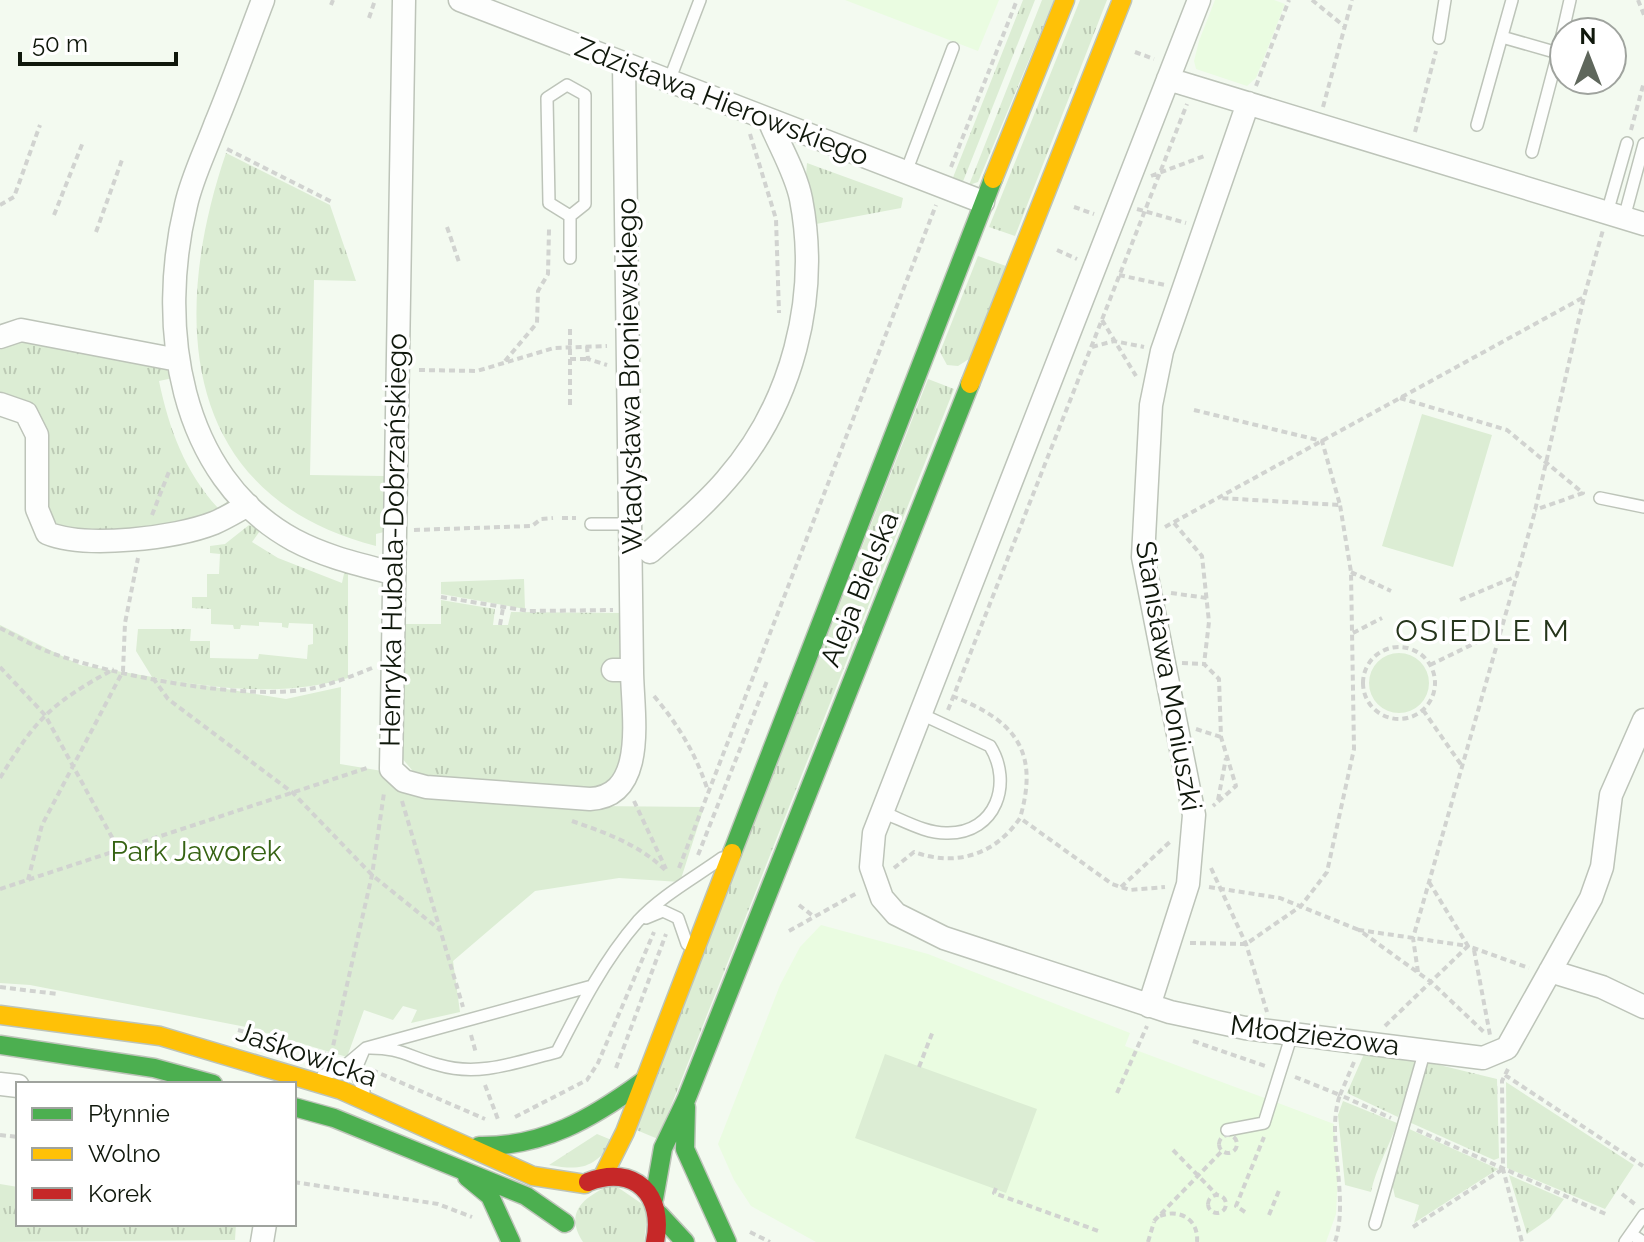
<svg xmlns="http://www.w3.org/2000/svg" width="1644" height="1242" viewBox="0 0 1644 1242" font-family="Raleway,sans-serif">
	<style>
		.built { fill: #eafce1 }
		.grass { fill: url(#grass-tufts) }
		.park { fill: #dcedd4 }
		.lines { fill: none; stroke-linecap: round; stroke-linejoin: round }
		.lane-casing { stroke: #bdc4b9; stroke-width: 14 }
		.street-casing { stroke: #bdc4b9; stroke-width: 25 }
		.fast-casing { stroke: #bdc4b9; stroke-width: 21 }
		.slow-casing { stroke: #bdc4b9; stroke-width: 21 }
		.jam-casing { stroke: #bdc4b9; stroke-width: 21 }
		.path { stroke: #d1d3d0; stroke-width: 4; stroke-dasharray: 6 4; stroke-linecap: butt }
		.lane { stroke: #fdfefd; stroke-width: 11 }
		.street { stroke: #fdfefd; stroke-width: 22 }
		.fast { stroke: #4caf50; stroke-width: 18 }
		.slow { stroke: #ffc107; stroke-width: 18 }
		.jam { stroke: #c62828; stroke-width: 18 }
		.labels { text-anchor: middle; stroke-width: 7; stroke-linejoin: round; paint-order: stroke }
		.street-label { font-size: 28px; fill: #10180c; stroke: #fff }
		.park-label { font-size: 28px; fill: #366313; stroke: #fff }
		.neighbourhood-label { font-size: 30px; letter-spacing: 2px; fill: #25351b; stroke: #fff }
	</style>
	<defs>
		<pattern id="grass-tufts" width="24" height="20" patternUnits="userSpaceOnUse" patternTransform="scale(2)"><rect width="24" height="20" fill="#dcedd4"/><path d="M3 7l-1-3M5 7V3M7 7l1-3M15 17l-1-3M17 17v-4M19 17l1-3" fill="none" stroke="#bccab5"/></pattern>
	</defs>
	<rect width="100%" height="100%" fill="#f3faf0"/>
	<path class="built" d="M845,0H999L978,51Z
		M1215,0H1274L1285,4L1256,78L1247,86L1196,69L1194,61L1199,41Z
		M821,925L928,954L1130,1033L1125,1046L1334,1124L1338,1173L1336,1214L1326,1242H816L751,1206L734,1180L718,1144L780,985L800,947Z"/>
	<path class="grass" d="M1023,0H1035L962,184L952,180Z
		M1042,0H1054L978,182L969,185Z
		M1080,0H1107L1015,236L989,227Z
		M226,153L330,205L356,281L314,280L310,475L384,476V532L376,534V546C180,496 170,317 226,153Z
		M807,163L903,198L901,208L816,224L806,175Z
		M978,256L1006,266L969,359L958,366L947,365L940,352Z
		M29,340L166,369L173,378L159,381C169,429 185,472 218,508L231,499L236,507L175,529L63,535L48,517L46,436L0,395V350L12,342Z
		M928,379L954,389L658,1139L634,1129Z
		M249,525L262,528L252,542L278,558L342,583L345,569L348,571V678C281,697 219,689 152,677L136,651L138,629H191L190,641H210V658L258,659L259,654L307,659L308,645L313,644V624L289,623L288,628L282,627V623L259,622V626L241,625L240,629H234L233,625L211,624V609L192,608V597H207V574H219L220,554L210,553V546L225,544Z
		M524,579L525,609L441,594V582Z
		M441,600L495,609L493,625H508L511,612L622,613L624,771L594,791L417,776L401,757L402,624H441Z
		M1364,1054L1418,1057L1398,1117L1347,1093Z
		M1427,1062L1497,1079L1499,1158L1494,1160L1409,1122Z
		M1506,1082L1634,1165L1605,1209L1507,1168Z
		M1343,1101L1397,1123C1389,1148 1376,1167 1371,1192L1345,1185L1338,1115Z
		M1407,1128L1498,1169L1414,1223L1419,1205L1395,1197L1392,1183Z
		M597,1134L614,1141C593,1168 582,1171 549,1165Z
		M1509,1175L1564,1199L1550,1218L1527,1234Z
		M0,1184L18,1187V1224H236L235,1240L0,1242Z
		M613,1184L648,1208L644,1242H583C562,1210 588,1195 613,1184Z"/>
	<path class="park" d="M1422,414L1492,435L1453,567L1382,546Z
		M0,625L80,665L286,699L341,687L340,764L593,806L704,807L680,882L619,878L535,891L453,961L460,1012L411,1023L417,1010L403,1006L393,1020L364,1010L347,1057L246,1027L30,985L0,983Z
		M1369 683a30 30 0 1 1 60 0a30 30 0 1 1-60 0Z
		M885,1054L1037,1109L1006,1193L855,1138Z"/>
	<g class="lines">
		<g class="lane-casing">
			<path id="lane" d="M1502,37L1558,53L1532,152
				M1439,38L1445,0
				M1558,53L1570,0
				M669,81L700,0
				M1477,125L1512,0
				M906,172L953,48
				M1607,213L1627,143
				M570,216L549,203L547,98L567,85L585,95V204L570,216V258
				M1624,218L1644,144
				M1600,498L1644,507
				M591,524H630
				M882,812C903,820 926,834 948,833C996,833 1013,783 990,746L921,714
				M646,918L663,911L678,918L687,944
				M366,1048C401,1047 408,1057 439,1065C479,1077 517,1062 557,1052C580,1007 604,960 638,921C661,896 694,878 722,858
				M363,1052L355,1071L364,1091
				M323,1075L340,1070L366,1048L592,986
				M1227,1130L1264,1123L1292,1034
				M1375,1224L1425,1050
				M1631,1234L1643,1242
				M1625,1242L1644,1215"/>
		</g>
		<g class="street-casing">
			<path id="street" d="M263,0C247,42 232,84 215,125C205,152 192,178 186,205C157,324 177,476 294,540C326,557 358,564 392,573
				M404,0L391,769L404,781L426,787L590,799C649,796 632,711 632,670
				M460,0L983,202
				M1199,0L874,833L871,867L882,898L896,914L944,938L1170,1012L1245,1028L1483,1058L1507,1048L1591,898L1602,867L1611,795L1644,720
				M1168,79L1644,224
				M0,337L21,330L178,360
				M0,404L26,413L37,435V509L47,533C85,549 176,538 214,523C226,518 237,511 248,505
				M650,552C676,529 704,506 726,480C792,405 820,298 801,199C796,173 779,145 769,120
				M613,670H632L624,64
				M1550,971L1602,987L1644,1007
				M1149,1006L1188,884L1194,815L1143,557L1151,405L1162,351L1248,103
				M0,1084L18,1086
				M262,1242L265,1224"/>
		</g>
		<g class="fast-casing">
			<path id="fast" d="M732,853L993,179
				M0,1045L154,1068L213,1084
				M294,1107L334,1118L526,1196L565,1223
				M686,1107L685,1149L727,1242
				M479,1146C543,1147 591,1119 642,1082
				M467,1177L490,1196L511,1242
				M654,1199L663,1148L686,1100L970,384
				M659,1214L685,1242"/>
		</g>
		<g class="slow-casing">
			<path id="slow" d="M993,179L1065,0
				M970,384L1122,0
				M0,1015L160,1036L341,1090L533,1176L585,1184
				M603,1176L625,1132L732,853"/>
		</g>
		<g class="jam-casing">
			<path id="jam" d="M588,1182C635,1164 665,1195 655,1242"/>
		</g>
		<path class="path" d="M1312,0L1344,26
			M1638,0L1644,15
			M331,5L333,0
			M369,18L375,0
			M1135,52L1154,59
			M1256,86L1289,0
			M1323,107L1352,0
			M1631,130L1644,82
			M1415,132L1436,51
			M750,134L776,219L779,313
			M227,149L332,202
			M951,167L1017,0
			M1151,176L1207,155
			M0,205L14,197L40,125
			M1074,207L1094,214
			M1137,209L1186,223
			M54,215L83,142
			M447,227L459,262
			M96,232L123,157
			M1057,250L1077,259
			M1119,275L1165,285
			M1102,320L1136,376
			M587,346L588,359L607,365
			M1092,347L1114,341L1144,347
			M570,359H588
			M505,361L537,323L538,291L548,274L549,229
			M419,370L477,371L554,348L607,346
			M1400,398L1507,430L1583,493L1535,510
			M570,405V329
			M1194,410L1322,441L1340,505L1220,498
			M152,515L170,469
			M562,518H576
			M1174,523L1202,556L1209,622L1204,664L1219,679L1221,737L1236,786L1213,806
			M1165,527L1584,297L1603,230
			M414,530L532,526L541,519L553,518
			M1351,572L1391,591
			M1171,593L1207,598
			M441,597L529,611L613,610
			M1460,600L1517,576
			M500,625L503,608
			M0,628C16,636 33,646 49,652C113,676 249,702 314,688C334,683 353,676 372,668
			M1353,633L1382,618
			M1363 683a36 36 0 1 1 72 0a36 36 0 1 1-72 0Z
			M1182,663L1204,664
			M1430,665L1500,631
			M0,667L45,715L119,850
			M153,678L168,699L293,793L372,875L440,930
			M654,696C679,726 696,754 708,791
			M952,696C1014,720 1040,750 1020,818
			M948,710L1187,104
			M1423,710L1462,766
			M1196,729L1221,737
			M0,778C37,717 52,703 114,669
			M1218,800L1226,758
			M402,801L463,1007
			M634,801L666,869
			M572,821C606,833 641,845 667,872
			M698,855L767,681
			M679,868L936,205
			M894,868L914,852C956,867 995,855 1020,818L1112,884L1130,890L1165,887
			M1211,868L1246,944L1267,1012
			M28,880L42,825L123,671L125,623L138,558
			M1429,882L1468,946L1359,930L1431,982L1486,1034
			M1121,887L1172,840
			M1209,887L1280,898L1359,930
			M0,889L370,767
			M799,905L813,916
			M789,931L857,893
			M1190,943L1246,944L1301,906L1327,872L1354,749L1351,572L1340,505
			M1474,950L1490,1035
			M1418,972L1413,938L1534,515L1584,297
			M0,987L57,994
			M1385,1026L1468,946L1529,968
			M238,1030L334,1056
			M471,1035L476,1053
			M1193,1041L1268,1067
			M331,1055L372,875L384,793
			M1354,1062L1340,1095L1391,1118
			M919,1067L933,1031
			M616,1068L666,934
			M1508,1069L1502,1081L1503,1169L1522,1242
			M372,1070L485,1119
			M1505,1075L1643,1166
			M1295,1077L1340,1095C1325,1136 1350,1195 1335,1242
			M485,1085L499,1122
			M1117,1093L1147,1026
			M515,1117L587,1080L598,1063L654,932
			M1417,1130L1608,1215
			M0,1135L18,1137
			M1219 1144a9 9 0 1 1 18 0a9 9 0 1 1-18 0Z
			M1173,1150L1217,1195
			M294,1182L438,1204L472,1217
			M996,1188L994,1193L1101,1232
			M1622,1194L1636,1205
			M1208 1204a9 9 0 1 1 18 0a9 9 0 1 1-18 0Z
			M1245,1212L1236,1206L1264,1137
			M1269,1215L1280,1188
			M1160,1216C1180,1208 1199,1220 1197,1242
			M1154,1221L1222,1151
			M1413,1227L1503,1169
			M750,1232L770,1242
			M1148,1242L1154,1222"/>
		<use href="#lane" class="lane"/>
		<use href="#street" class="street"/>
		<use href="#fast" class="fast"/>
		<use href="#slow" class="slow"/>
		<use href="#jam" class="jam"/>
	</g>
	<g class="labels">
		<g class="street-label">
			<text transform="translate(722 101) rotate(21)" y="10">Zdzisława Hierowskiego</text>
			<text transform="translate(629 376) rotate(-91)" y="10">Władysława Broniewskiego</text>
			<text transform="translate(393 540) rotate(-89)" y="10">Henryka Hubala-Dobrzańskiego</text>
			<text transform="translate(859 589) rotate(-68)" y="10">Aleja Bielska</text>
			<text transform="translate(1169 676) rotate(80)" y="10">Stanisława Moniuszki</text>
			<text transform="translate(1315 1035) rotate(7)" y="10">Młodzieżowa</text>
			<text transform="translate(307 1054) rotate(19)" y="10">Jaśkowicka</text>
		</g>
		<g class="park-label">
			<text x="196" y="861">Park Jaworek</text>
		</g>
		<g class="neighbourhood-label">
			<text x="1483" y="641">OSIEDLE M</text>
		</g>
	</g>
	<rect x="16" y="1082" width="280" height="144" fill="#ffffff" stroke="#9fa39e" stroke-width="2"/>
	<rect x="32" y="1108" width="40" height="12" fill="#4caf50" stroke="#9fa39e" stroke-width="2"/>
	<text x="88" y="1122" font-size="24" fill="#10180c">Płynnie</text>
	<rect x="32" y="1148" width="40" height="12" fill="#ffc107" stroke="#9fa39e" stroke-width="2"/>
	<text x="88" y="1162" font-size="24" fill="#10180c">Wolno</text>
	<rect x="32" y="1188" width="40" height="12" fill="#c62828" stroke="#9fa39e" stroke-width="2"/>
	<text x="88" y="1202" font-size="24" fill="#10180c">Korek</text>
	<g transform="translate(1588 56)"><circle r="38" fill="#ffffff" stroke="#9fa39e" stroke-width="2"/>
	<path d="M0-6L14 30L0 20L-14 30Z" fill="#5f675c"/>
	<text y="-12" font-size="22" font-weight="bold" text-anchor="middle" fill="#10180c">N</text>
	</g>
	<path d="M20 52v12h156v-12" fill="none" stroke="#10180c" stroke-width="4"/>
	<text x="32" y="52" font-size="24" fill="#10180c" stroke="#ffffff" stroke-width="6" paint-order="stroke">50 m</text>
</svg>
